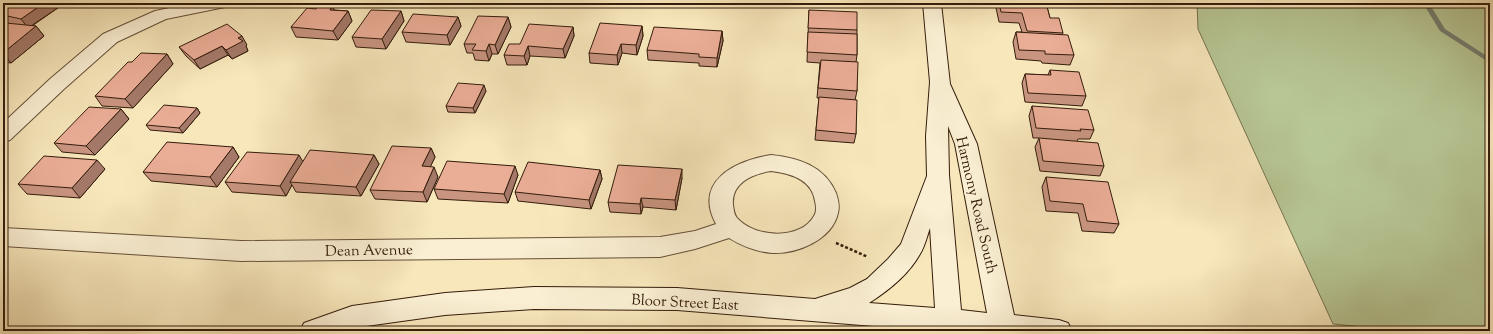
<svg xmlns="http://www.w3.org/2000/svg" width="1493" height="334" viewBox="0 0 1493 334" font-family="'Sorts Mill Goudy',serif">
	<style>
		.green { fill: #b7c795; stroke: #767250 }
		.lines { fill: none; stroke-linecap: round; stroke-linejoin: round }
		.stream { fill: #737e70; fill-rule: evenodd }
		.street-casing { stroke: #654f37; stroke-width: 2 }
		.secondary-casing { stroke: #341c0b; stroke-width: 2 }
		.path { stroke: #341c0b; stroke-width: 2.5; stroke-dasharray: 3 2; stroke-linecap: butt }
		.street { fill: #faefd3; fill-rule: evenodd }
		.secondary { fill: #faefd3; fill-rule: evenodd }
		.wall { fill: #c99581; stroke: #341c0b }
		.shaded-wall { fill: #a47969; stroke: #341c0b }
		.building { fill: #eaad96; stroke: #341c0b }
		.labels { text-anchor: middle; stroke-width: 4; stroke-linejoin: round; paint-order: stroke }
		.street-label { font-size: 15px; fill: #341c0b; stroke: #faefd3 }
	</style>
	<rect width="100%" height="100%" fill="#f7e7bb"/>
	<filter id="stains"><feTurbulence type="fractalNoise" baseFrequency=".005" numOctaves="4"/><feColorMatrix values="0 0 0 0 .2 0 0 0 0 .09 0 0 0 0 .02 0 0 0 .5 -.17"/></filter>
	<radialGradient id="worn" r=".72"><stop offset=".6" stop-color="#630" stop-opacity="0"/><stop offset="1" stop-color="#630" stop-opacity=".3"/></radialGradient>
	<path class="green" d="M1197,3H1490V331H1404L1333,324L1198,29Z"/>
	<g class="lines">
		<path class="stream" d="M1423,3H1429L1445,29L1490,58V63L1440,31Z"/>
		<g class="street-casing">
			<path id="street" d="M193,3H228L225,7L166,19L117,42L64,89L10,140L3,142V123L50,79L103,34L155,11Z
				M771,155C798,158 824,165 836,193C838,199 840,206 838,213C832,240 797,254 772,253C757,252 742,246 729,238L695,249L660,257L241,261L3,246V228L241,241L660,237L695,231L716,224C693,181 735,161 771,155ZM771,171C789,173 812,179 815,201C816,205 817,212 814,216C801,240 756,238 738,219C734,215 734,211 733,205C731,183 752,174 771,171Z"/>
		</g>
		<g class="secondary-casing">
			<path id="secondary" d="M923,3H941L950,84L977,144L1014,315L1059,320L1068,323L1072,331H936L677,310L534,309L445,315L352,328L344,331H300L304,323L352,306L445,293L534,287L677,288L815,299L850,288L867,279L888,259L901,244L927,176L926,136L930,82ZM948,126L955,144L987,313L961,310L949,175ZM930,228L935,308L869,303C888,291 909,274 920,254C925,246 927,236 930,228Z"/>
		</g>
		<path class="path" d="M836,243L868,257"/>
		<use href="#street" class="street"/>
		<use href="#secondary" class="secondary"/>
	</g>
	<path class="wall" d="M65,3L32,26H36L44,36L11,63L3,62V25L5,24L3,23V9Z
		M838,3H857V4Z
		M995,3H1046L1050,18L1063,33L1062,35L1074,55L1070,65L1042,63L1041,61L1016,59L1013,42L1016,32H1022L1019,23L999,22Z
		M332,6L334,10L348,11L352,21L338,40L296,37L291,27L316,9Z
		M809,10L857,30V55L856,62L857,91L855,100L856,134L854,143L815,140L819,98H817L820,63L807,62Z
		M401,11L404,21L386,49L356,47L352,37Z
		M458,17L461,26L450,45L406,42L402,32Z
		M508,17L511,27L498,54H492L489,61L475,60L473,53H467L464,44Z
		M642,26L643,36L637,55L622,53L618,65L590,63L589,53Z
		M573,27L574,36L565,58L530,56L527,65H507L504,55L520,44Z
		M722,31L723,41L717,67L699,66V63L648,60L647,50Z
		M247,45L246,46L248,51L232,59L228,55L200,69L186,56L179,47Z
		M167,54L173,64L133,108L102,106L95,96L132,62Z
		M1050,70L1086,96L1082,106L1025,102L1022,83L1025,74L1048,75Z
		M486,91L475,113L448,112L446,106Z
		M1032,106L1094,130L1090,139H1078L1077,141L1104,166L1100,176L1040,171L1035,147L1039,138H1033L1029,116Z
		M197,108L200,113L183,133L150,130L146,125Z
		M121,109L129,119L95,155L62,152L54,143Z
		M233,147L239,157L217,187L151,181L143,172Z
		M431,148L435,157L430,167L438,177L427,202L375,199L370,190Z
		M374,155L379,164L361,196L296,192L292,185L286,196L232,192L225,182Z
		M105,169L80,198L27,194L18,184Z
		M600,170L602,179L591,209L518,201L515,192Z
		M518,175L508,203L438,199L434,189Z
		M1046,177L1119,224L1114,233L1082,231L1078,213L1046,211L1042,187Z
		M682,178L676,210L643,207L641,214L610,212L608,202Z"/>
	<path class="shaded-wall" d="M44,3H65L28,28L21,19Z
		M332,6L337,15L330,10Z
		M348,11L352,21L338,40L333,31Z
		M401,11L404,21L386,49L382,39Z
		M458,17L461,26L450,45L447,35Z
		M508,17L511,27L498,54L495,45Z
		M36,26L44,36L11,63L3,53Z
		M642,26L643,36L637,55L636,45Z
		M573,27L574,36L565,58L563,49Z
		M722,31L723,41L717,67V58Z
		M242,36L247,45L246,46L248,51L232,59L226,50L238,38Z
		M489,44L492,54L489,61L486,51Z
		M621,44L622,53L618,65L617,55Z
		M222,46L228,55L200,69L194,60Z
		M528,46L530,56L527,65L524,56Z
		M167,54L173,64L133,108L125,99Z
		M484,85L486,91L475,113L473,108Z
		M197,108L200,113L183,133L179,128Z
		M121,109L129,119L95,155L86,146Z
		M233,147L239,157L217,187L210,177Z
		M431,148L435,157L426,176L422,166Z
		M299,155L305,165L290,182L292,185L286,196L280,186Z
		M374,155L379,164L361,196L356,187Z
		M97,160L105,169L80,198L72,188Z
		M515,166L518,175L508,203L504,194Z
		M434,167L438,177L427,202L423,192Z
		M682,169V178L676,210L675,200Z
		M600,170L602,179L591,209L589,200Z
		M641,198L643,207L641,214L640,204Z"/>
	<path class="building" d="M12,3H44L21,19L3,15V9Z
		M999,3H1046L1050,18H1059L1063,33L1027,31L1022,13L1001,12Z
		M318,5L332,6L330,10L348,11L333,31L291,27L307,8L316,9Z
		M371,10L401,11L382,39L352,37Z
		M809,10L857,12V30L808,28Z
		M413,14L458,17L447,35L402,32Z
		M478,16L508,17L495,45L489,44L486,51L472,50L476,44H464Z
		M6,23L36,26L3,53V25Z
		M600,23L642,26L636,45L621,44L617,55L589,53Z
		M227,24L242,36L238,38L243,41L226,50L222,46L194,60L179,47Z
		M529,24L573,27L563,49L528,46L524,56L504,55L509,44H520Z
		M654,27L722,31L717,58L699,57V54L647,50Z
		M808,32L857,34V55L807,52Z
		M1016,32L1068,35L1074,55L1045,54V51L1019,50Z
		M141,53L167,54L125,99L95,96L128,62H132Z
		M821,60L858,62L857,91L818,88Z
		M1050,70L1079,72L1086,96L1028,93L1025,74L1051,75Z
		M458,83L484,85L473,108L446,106Z
		M819,97L857,100L856,134L816,130Z
		M164,105L197,108L179,128L146,125Z
		M1032,106L1088,110L1094,130L1080,129L1081,131L1036,128Z
		M89,107L121,109L86,146L54,143Z
		M1039,138L1098,143L1104,166L1043,161Z
		M167,142L233,147L210,177L143,172Z
		M392,146L431,148L422,166L434,167L423,192L370,190Z
		M310,150L374,155L356,187L290,182Z
		M247,152L299,155L280,186L225,182Z
		M44,156L97,160L72,188L18,184Z
		M447,161L515,166L504,194L434,189Z
		M528,162L600,170L589,200L515,192Z
		M618,165L682,169L675,200L641,198L640,204L608,202Z
		M1046,177L1108,182L1119,224L1087,221L1083,204L1050,201Z"/>
	<g class="labels">
		<g class="street-label">
			<text transform="translate(977 205) rotate(77)" y="5">Harmony Road South</text>
			<text transform="translate(369 250) rotate(-1)" y="5">Dean Avenue</text>
			<text transform="translate(685 302) rotate(3)" y="5">Bloor Street East</text>
		</g>
	</g>
	<rect width="1493" height="334" fill="none" stroke="#f7e7bb" stroke-width="16"/>
	<rect x="4" y="4" width="1485" height="326" fill="none" stroke="#341c0b" stroke-width="2"/>
	<rect x="8" y="8" width="1477" height="318" fill="none" stroke="#341c0b"/>
	<rect width="100%" height="100%" filter="url(#stains)"/>
	<rect width="100%" height="100%" fill="url(#worn)"/>
</svg>
